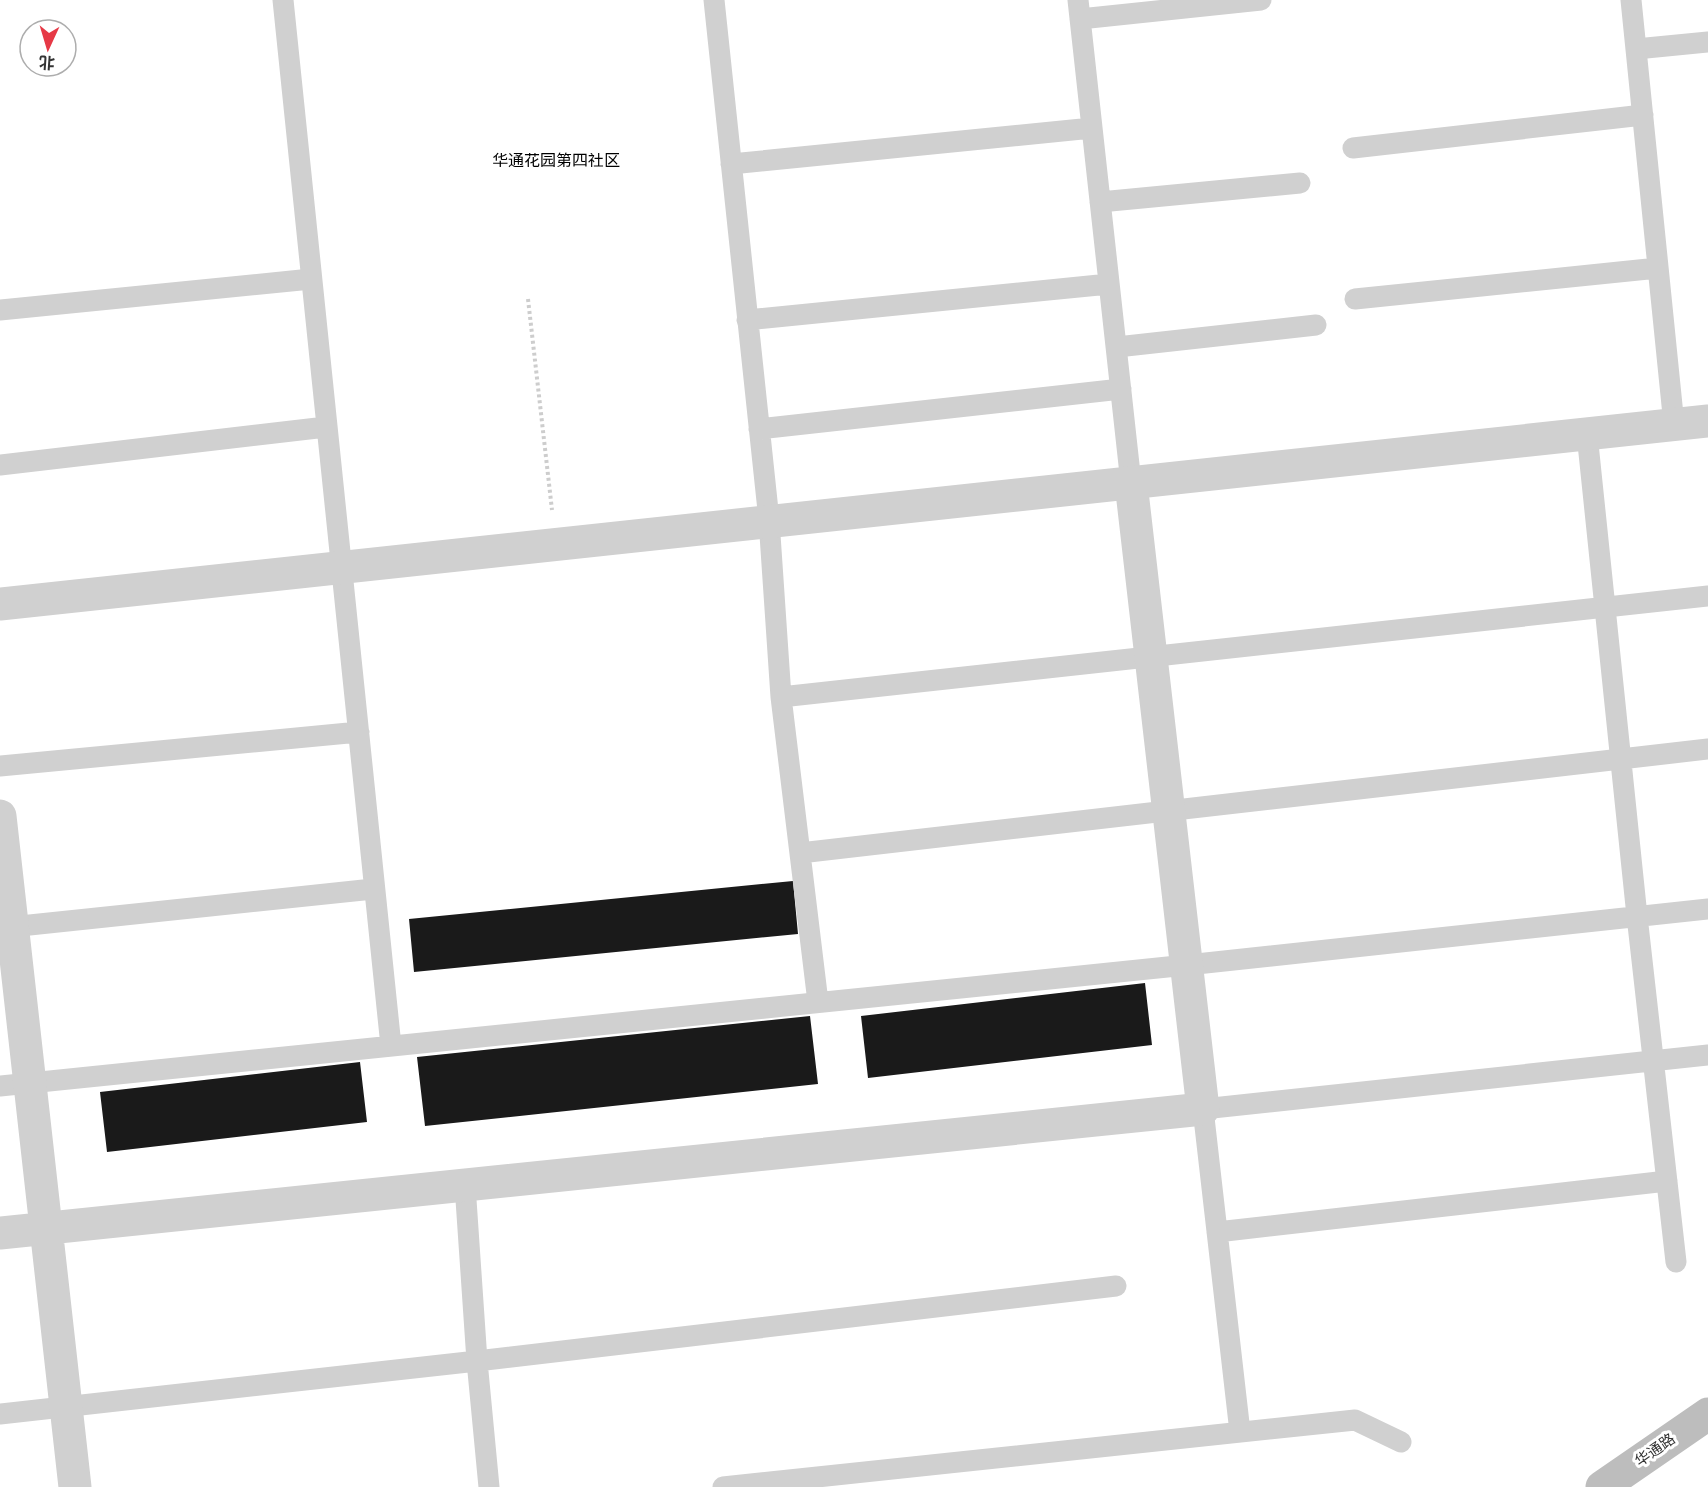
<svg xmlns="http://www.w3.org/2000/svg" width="1708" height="1487" viewBox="0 0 1708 1487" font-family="'PT Sans Narrow','Noto Sans SC',sans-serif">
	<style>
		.building { fill: #1a1a1a }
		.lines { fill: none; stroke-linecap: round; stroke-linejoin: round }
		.path { stroke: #cdcdcd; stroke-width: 4; stroke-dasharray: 3 3; stroke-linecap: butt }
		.lane { stroke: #d0d0d0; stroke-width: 21 }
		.street { stroke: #d0d0d0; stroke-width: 33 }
		.secondary { stroke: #bdbdbd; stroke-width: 33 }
		.labels { text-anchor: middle; stroke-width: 6; stroke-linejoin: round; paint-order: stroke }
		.street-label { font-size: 15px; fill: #333; stroke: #fff }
		.neighbourhood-label { font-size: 16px; fill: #000; stroke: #fff }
	</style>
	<rect width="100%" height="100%" fill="#fff"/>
	<path class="building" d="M793,881L798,934L414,972L409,919Z
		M1145,983L1152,1045L868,1078L861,1016Z
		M810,1016L818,1084L425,1126L417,1057Z
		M360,1062L367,1122L107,1152L100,1092Z"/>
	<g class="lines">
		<path class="path" d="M528,299L552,510"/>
		<path class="lane" d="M283,0L391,1046
			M714,0L769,520L781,697L818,1002
			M1078,0L1131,483
			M1631,0L1674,425
			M1080,19L1261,0
			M1636,49L1708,42
			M1353,148L1643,115
			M731,164L1092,128
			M1100,202L1300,183
			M1355,299L1658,268
			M0,310L311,279
			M747,320L1109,284
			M1117,347L1316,325
			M759,429L1121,389
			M1587,434L1637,916L1676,1262
			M0,465L326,427
			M781,697L1708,596
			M0,766L359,732
			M800,853L1708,749
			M1,928L373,889
			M0,1086L1187,965L1708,909
			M465,1185L477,1361L489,1487
			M1217,1232L1667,1181
			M0,1414L477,1361L1116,1286
			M1240,1432L1203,1109L1708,1055
			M723,1487L1355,1420L1401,1442"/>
		<path class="street" d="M0,604L1708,421
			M0,816L75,1487
			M0,1233L1203,1109L1131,483"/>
		<path class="secondary" d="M1602,1487L1708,1414"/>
	</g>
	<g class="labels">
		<g class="street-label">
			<text transform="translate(1655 1450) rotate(-35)" y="5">华通路</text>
		</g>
		<g class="neighbourhood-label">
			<text x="556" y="166">华通花园第四社区</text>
		</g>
	</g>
	<g transform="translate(48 48) rotate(184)"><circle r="28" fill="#ffffff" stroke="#adadad" stroke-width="1.5"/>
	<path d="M0-4.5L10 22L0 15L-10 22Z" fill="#e63946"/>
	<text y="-9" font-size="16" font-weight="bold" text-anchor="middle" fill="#333333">北</text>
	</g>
</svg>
